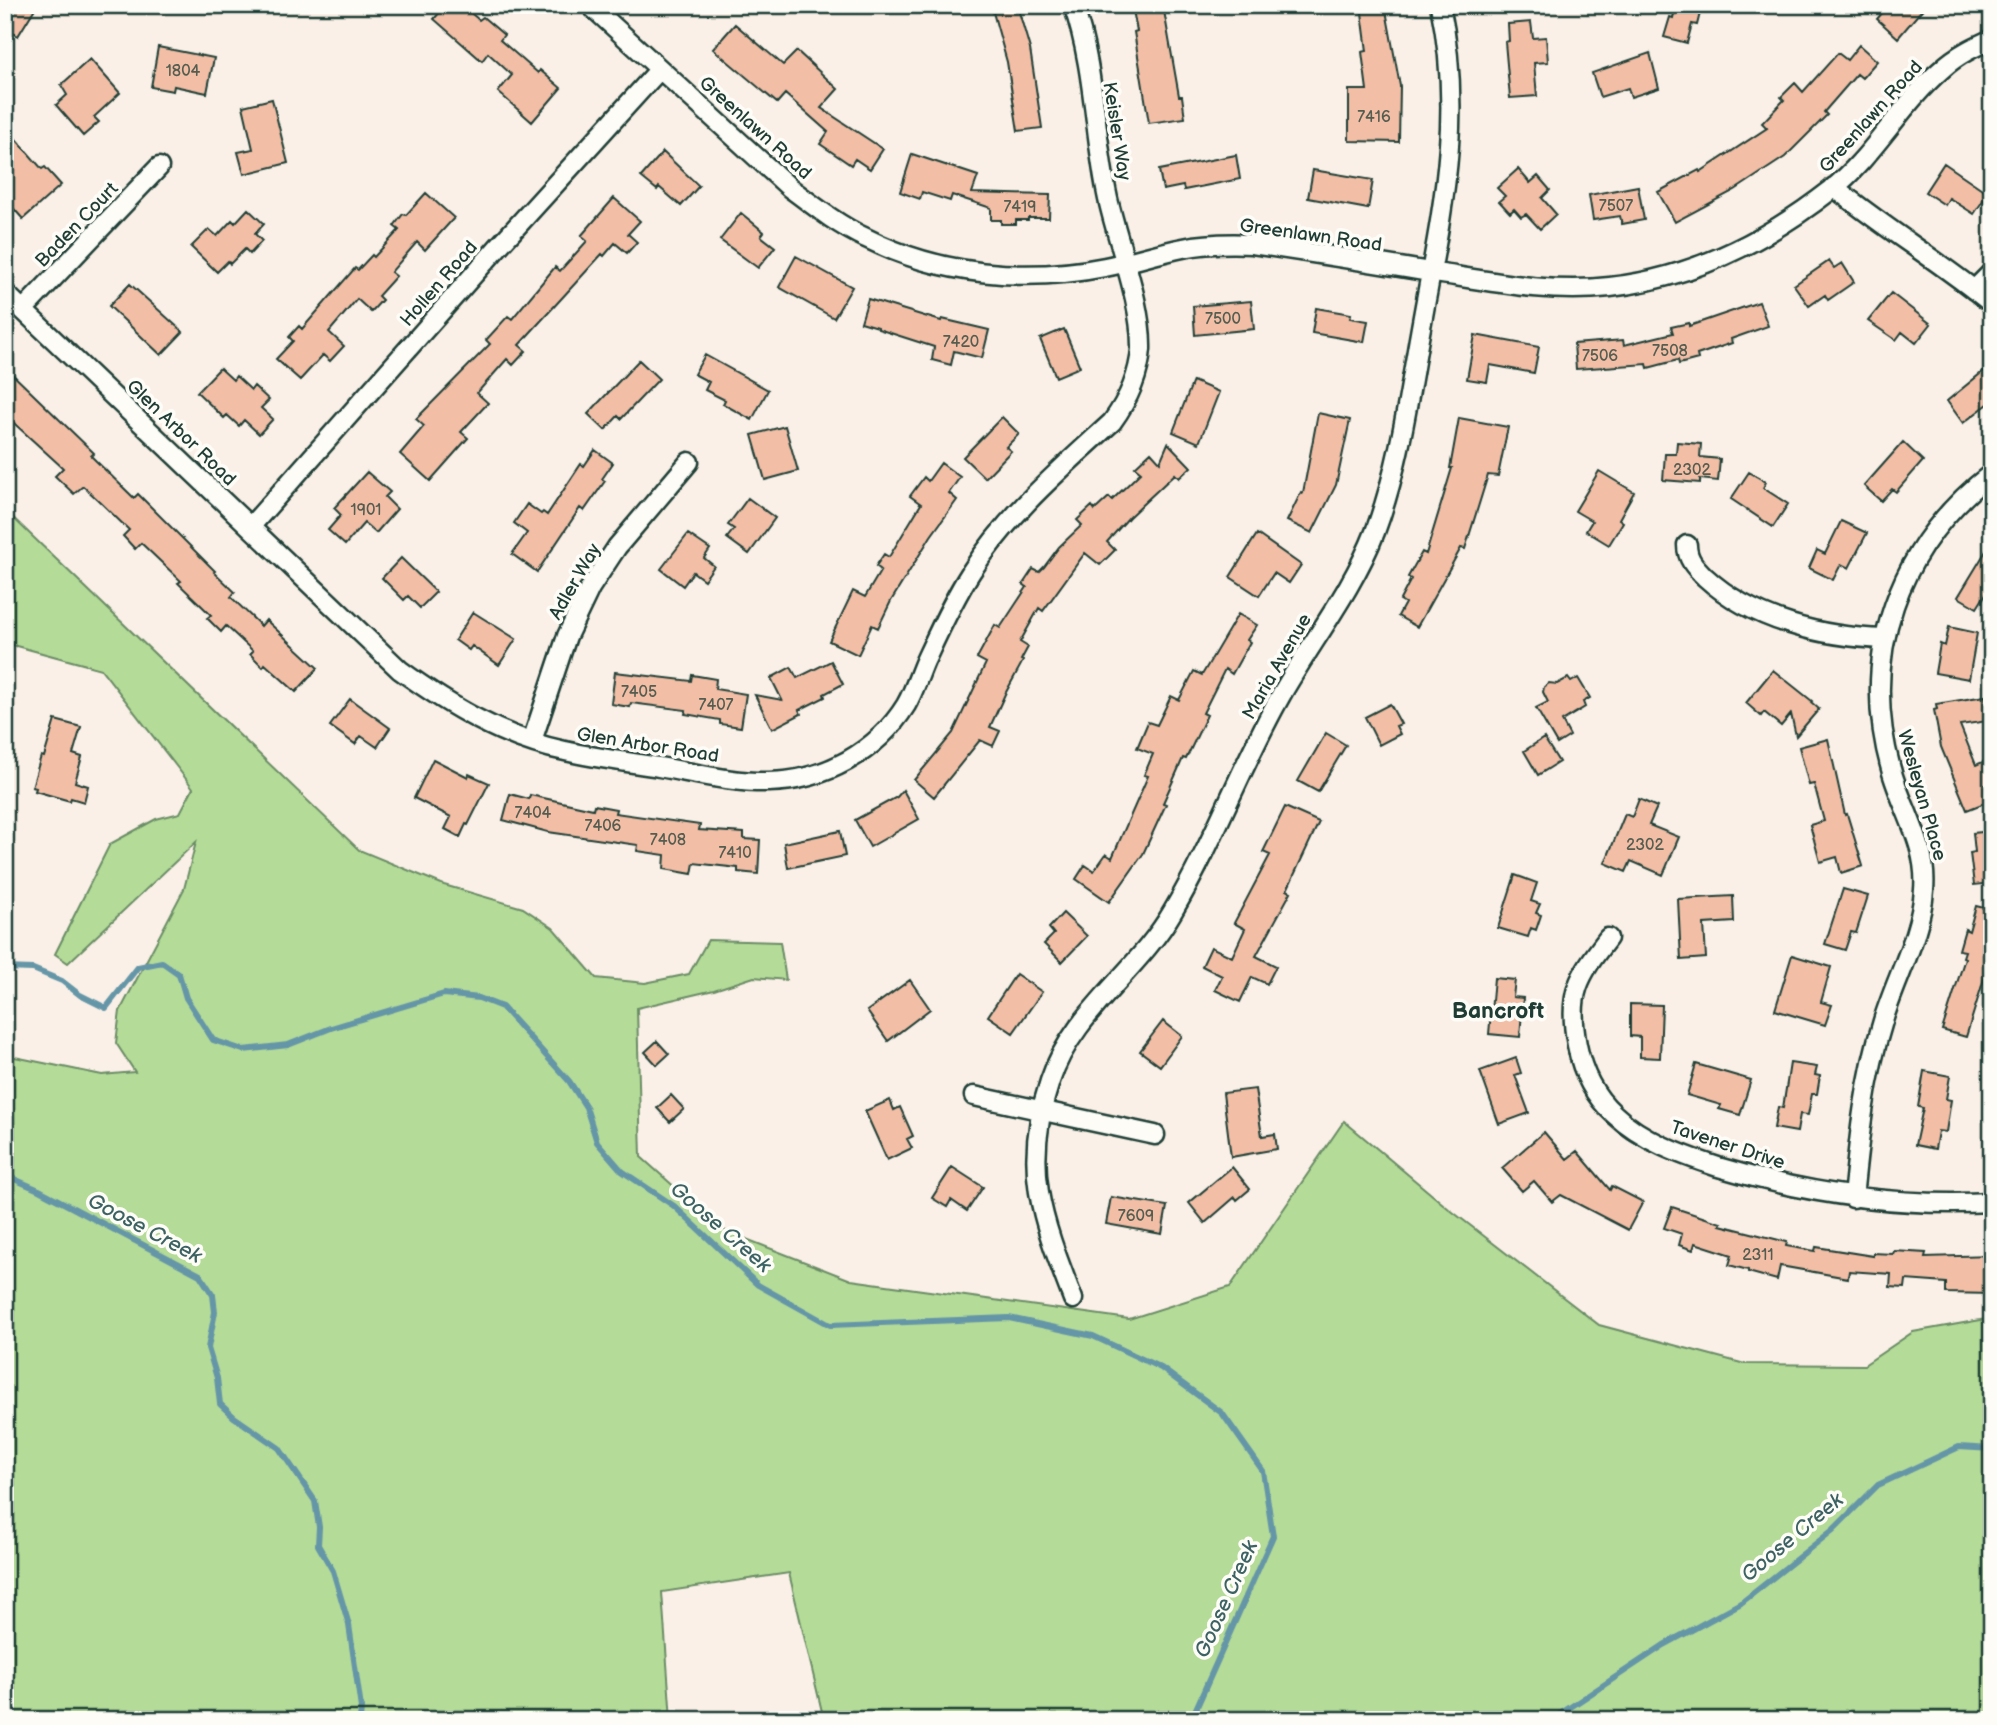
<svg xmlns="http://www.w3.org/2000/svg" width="1997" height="1725" viewBox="0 0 1997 1725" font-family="'Balsamiq Sans',sans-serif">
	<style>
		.green { fill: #b4db97; stroke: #6a8c66; stroke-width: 2 }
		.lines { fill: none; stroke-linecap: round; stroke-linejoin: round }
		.stream { stroke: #6596a7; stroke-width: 6 }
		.building { fill: #f3bea6; stroke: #1f3d34; stroke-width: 2 }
		.minor-casing { stroke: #1f3d34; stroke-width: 23 }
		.minor { stroke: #fdfcf7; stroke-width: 18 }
		.labels { text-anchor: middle; stroke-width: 7; stroke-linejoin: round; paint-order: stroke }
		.number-label { font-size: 16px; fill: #545d50 }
		.street-label { font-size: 19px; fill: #1f3d34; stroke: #fdfcf7 }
		.water-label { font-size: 21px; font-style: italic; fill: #3c6264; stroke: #fdfcf7 }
		.quarter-label { font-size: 23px; font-weight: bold; fill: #1f3d34; stroke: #fdfcf7 }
	</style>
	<rect width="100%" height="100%" fill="#fbf0e7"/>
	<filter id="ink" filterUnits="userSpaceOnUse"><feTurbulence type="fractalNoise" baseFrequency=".0143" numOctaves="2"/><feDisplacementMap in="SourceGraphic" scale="14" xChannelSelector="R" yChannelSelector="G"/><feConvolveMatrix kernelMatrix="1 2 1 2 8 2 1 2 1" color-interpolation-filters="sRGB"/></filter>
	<g filter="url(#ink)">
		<path class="green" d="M5,510L359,850L444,885L523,908L553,928L596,978L645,983L689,974L708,940L780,942L786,980L754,977L714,990L637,1008L641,1157L723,1230L851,1280L1129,1319L1230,1287L1344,1121L1449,1209L1599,1325L1745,1364L1864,1365L1913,1332L1992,1318V1720H824L789,1573L662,1592L671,1720H5V1055L102,1075L135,1072L116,1043L120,1011L184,889L196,842L68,963L55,954L110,844L156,819L180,813L193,788L101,669L5,643Z"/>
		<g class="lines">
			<path class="stream" d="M5,968L33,969L62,981L80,995L106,1008L138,967L162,962L179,974L186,998L213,1040L243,1050L288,1045L331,1028L444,994L479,998L502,1007L569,1081L586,1107L597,1142L622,1171L674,1206L758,1285L830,1325L1009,1318L1093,1336L1161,1368L1222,1413L1263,1471L1273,1536L1191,1720
				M5,1175L39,1190L200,1275L213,1295L215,1312L208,1348L217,1378L220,1404L234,1417L279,1448L315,1501L319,1527L318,1545L333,1571L349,1625L361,1708L360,1720
				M1551,1720L1664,1645L1741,1603L1833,1530L1878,1485L1959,1447L1992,1449"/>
		</g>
		<path class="building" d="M5,5H37L18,36L5,28Z
			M446,5H452L461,13L465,8L479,20L483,17L504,35L500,40L538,73L540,70L561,88L532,122L498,92L512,75L488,53L482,61L434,19Z
			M991,5H1017L1030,49L1042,128L1018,131L1007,62Z
			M1132,5H1163L1179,96H1182L1185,118L1149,123L1134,32L1137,31Z
			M1361,5H1385L1400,86L1399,142L1349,141V90H1367L1362,52L1367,51Z
			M1676,5H1702L1697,25L1692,24L1687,43L1664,37L1670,17L1673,18Z
			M1889,5H1926L1898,38L1877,19Z
			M1531,22L1533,38L1546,37L1548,62L1534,63L1537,96L1510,98L1505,42L1509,41L1508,24Z
			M735,24L783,65L797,51L838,89L821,108L883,149L870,169L855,159L851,165L820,144L828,132L785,94L777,103L713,49Z
			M1859,45L1877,61L1862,78L1857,74L1824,112L1827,115L1785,157L1735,190L1675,222L1658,192L1699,170L1700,172L1767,128L1762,123L1784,100L1781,97L1795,83L1803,92L1838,53L1847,60Z
			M158,47L214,58L207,93L174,86L173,91L151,87Z
			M1650,53L1659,88L1631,97L1628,88L1600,97L1592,73Z
			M90,59L120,93L94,117L99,122L83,136L56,105L67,95L61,85Z
			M272,99L288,163L244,174L238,152L253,149L243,106Z
			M15,138L42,169L45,167L61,185L23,219L5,199V147Z
			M663,152L699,186L681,206L659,187L657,190L641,177Z
			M912,154L978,176L972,193L1050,195L1049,218H1028V220H1016V224H1001V220H991V208L952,195L950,201L922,192L920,199L900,192Z
			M1236,155L1240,179L1184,190L1183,186L1163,190L1159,170Z
			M1944,163L1988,193L1974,214L1949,198L1945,205L1925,192Z
			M1518,169L1530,183L1538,176L1550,190L1542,198L1556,214L1540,229L1526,214L1521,217L1514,209L1510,213L1499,201L1505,196L1497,188Z
			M1313,170L1373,180L1368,209L1308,198Z
			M1638,186L1644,220L1622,224L1620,216L1593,220L1589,195Z
			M426,193L454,218L425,250L417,242L391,272L396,276L378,296L382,300L371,312L357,299L329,332L344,346L330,361L323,355L300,380L276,359L293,341L289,337L299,326L302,329L355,268L358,270L372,255L374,257L399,230L394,226L403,214L406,215Z
			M614,198L640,221L628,234L637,242L627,253L615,243L604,256L602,254L519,345L526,351L513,365L507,359L477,393L488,403L461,432L468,438L430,481L400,454L424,426L416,419L490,344L486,340L508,316L512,319L555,267L560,271L587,241L581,236Z
			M248,209L264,224L255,234L262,241L250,254L245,249L230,264L228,261L217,272L191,247L209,229L217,236L232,220L235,223Z
			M741,213L764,232L761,236L775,247L758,268L720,240Z
			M796,256L852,287L834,318L779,287Z
			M1829,261L1834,268L1842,263L1854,282L1828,300L1825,295L1809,306L1794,285Z
			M130,284L183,332L161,355L109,306Z
			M1891,293L1931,324L1916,343L1902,332L1896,340L1868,321Z
			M868,299L941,321L942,319L989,330L982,358L954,351L951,365L932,360L934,347L878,329V327L861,322Z
			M1251,301L1254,329L1195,335L1193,306Z
			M1759,302L1768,326L1731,339L1732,343L1697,355L1698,359L1679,364L1678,360L1648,368L1647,364L1576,369L1574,344L1623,340L1624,345L1673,333L1671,327L1689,323V326Z
			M1316,308L1351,314L1350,318L1368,321L1364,342L1312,333Z
			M1064,329L1080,367L1056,377L1040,339Z
			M1475,335L1539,347L1534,373L1490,365L1487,382L1467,379Z
			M705,355L768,390L752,420L723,404L725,400L705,390L709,382L694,374Z
			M639,360L659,379L621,419L618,416L605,430L588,414Z
			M5,367L94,453L91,456L134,498L138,494L215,571L214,572L235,592L231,597L261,626L266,620L318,668L296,692L265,664L263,667L250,654L253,651L226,626L221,632L207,618L211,615L178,583L181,581L141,543L135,549L123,536L129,530L97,499L83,486L74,494L55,476L63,468L5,415Z
			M220,368L233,380L236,376L251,390L254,386L269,400L261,408L273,419L259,434L244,420L239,426L227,415L224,418L197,392Z
			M1985,370L1992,378V401L1963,423L1947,401Z
			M1193,381L1219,392L1199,443L1173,432Z
			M1318,413L1350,420L1336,485L1312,533L1287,521L1301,492L1303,493Z
			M1002,417L1019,434L1006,447L1011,451L985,478L963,457Z
			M1459,418L1508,427L1498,476L1488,475L1465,549L1461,548L1417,627L1398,616L1405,603L1400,600L1411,579L1408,577L1422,552L1426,554L1452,468H1450Z
			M785,426L798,471L765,480L752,435Z
			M1677,442L1701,444L1700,457L1720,459L1718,481L1700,479V483L1663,480L1665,454H1676Z
			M1903,442L1923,461L1896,492L1892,489L1881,501L1864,486Z
			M1168,443L1191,467L1179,478L1175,474L1129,517L1107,542L1115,550L1100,565L1085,553L1043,611L1039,608L1020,642L1028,647L1021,660L1023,661L1005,694L990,727L1000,731L993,746L980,740L934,797L914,780L953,733L986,663L977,658L995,625L1000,628L1027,587L1023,584L1033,569L1039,572L1044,567L1059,547L1082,525L1077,520L1092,506L1095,510L1109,497L1112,500L1141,472L1135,467L1151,452L1160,462Z
			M595,450L613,463L602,479L605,481L584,511L580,508L537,572L512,554L527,533L514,523L527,504L541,514L543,512L547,515L581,464L584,466Z
			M941,463L960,477L949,493L957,500L931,536L891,601L878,628L872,625L858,655L829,641L853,591L865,597L881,570L876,566L884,554L889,557L921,504L910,496L924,477L928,481Z
			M1599,471L1634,492L1619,519L1623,522L1609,545L1586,531L1592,521L1575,511Z
			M367,472L390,492L385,497L397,509L376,533L364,523L345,545L328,530L341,515L334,508Z
			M1749,472L1766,482L1763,488L1788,504L1773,527L1731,499Z
			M748,498L775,518L749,554L727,538L734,529L728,525Z
			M1841,521L1867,533L1849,568L1841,564L1833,580L1809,568L1817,550L1825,554Z
			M688,534L710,549L704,558L714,566L704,580L693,572L683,586L661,569Z
			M1257,534L1301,565L1289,583L1274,573L1259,596L1230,577Z
			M1992,541V584L1977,608L1958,597Z
			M401,558L436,592L420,608L408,596L404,600L382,578Z
			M473,612L516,639L499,665L472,646L469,650L455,640Z
			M1238,614L1257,625L1247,640L1250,642L1232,674L1225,669L1203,713L1207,715L1186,759L1183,758L1176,774L1163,803L1166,804L1143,854L1109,902L1076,879L1085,865L1094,871L1106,854L1112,858L1148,776L1144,775L1153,754L1137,748L1148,722L1157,725L1171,696L1179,700L1194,671L1202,675Z
			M1949,627L1977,633L1969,679L1935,673L1940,644L1945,646Z
			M831,661L843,684L824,694L825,697L799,710L801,714L772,729L755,695L782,700L771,678L791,667L797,678Z
			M1773,670L1812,701L1811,702L1819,709L1796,736L1791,714L1781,726L1764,712L1761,716L1746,703Z
			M615,672L691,681L692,675L716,679L715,689L746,694L741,727L720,724V720L685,714L686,710L631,703L630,707L611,704Z
			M1568,678L1571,682L1578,678L1590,698L1583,702L1585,707L1562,721L1570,736L1557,744L1536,708L1548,702L1543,692L1544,687L1549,683L1557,684Z
			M1985,696L1988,721L1960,725L1976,765L1992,758V782L1985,785L1992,800L1967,810L1941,747L1934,710L1937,709L1936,704Z
			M350,699L390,728L377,747L361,736L355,744L330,726Z
			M1390,704L1401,724L1396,726L1400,734L1379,745L1365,717Z
			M55,720L81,727L73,754L82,757L75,782L88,786L84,802L71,798L70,801L35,791L36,788L32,787L41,756L44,757Z
			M1326,733L1346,745L1318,792L1298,781Z
			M1544,738L1559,762L1538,775L1524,751Z
			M1828,739L1845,815L1847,814L1863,866L1841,873L1837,857L1820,862L1810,825L1824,821L1814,784L1809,785L1799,747Z
			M433,759L468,777L469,774L489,783L468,825L466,824L460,837L445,829L451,817L414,798Z
			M903,790L919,819L870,847L855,820L897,797Z
			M510,794L529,799L530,795L593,809L594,805L616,809L615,813L700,825L699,830L744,833V839L760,840L758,874L738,872V868L694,863L692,874L664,869L665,855L637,851L638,845L548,832L503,820Z
			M1639,799L1657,807L1649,825L1679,837L1663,875L1631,861L1626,872L1605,863L1625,814L1632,817Z
			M1285,807L1319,822L1287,890L1291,892L1256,956L1276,966L1267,984L1252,977L1240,1002L1215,990L1222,976L1202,966L1211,947L1232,957L1245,929L1234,923L1270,855L1263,852Z
			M840,831L845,856L788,868L784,843Z
			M1992,831V883L1974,885L1970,853L1975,852L1973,833Z
			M1515,875L1537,883L1531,901L1540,904L1536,913L1541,915L1536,930L1531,928L1528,937L1498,928Z
			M1843,889L1868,896L1856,933L1851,932L1845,950L1825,944Z
			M1733,896L1734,922L1704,924L1706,958L1681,960L1678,899Z
			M1976,906L1992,910V953L1966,1037L1942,1030L1965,958L1963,957L1965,951L1959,950L1965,929L1969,931Z
			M1063,913L1087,936L1062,962L1044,944L1054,934L1049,928Z
			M1792,955L1831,967L1821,1002L1832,1005L1825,1025L1775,1010Z
			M1016,974L1042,992L1013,1033L988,1016Z
			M1494,978L1515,980L1513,997L1523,998L1520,1037L1489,1034Z
			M910,980L930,1009L888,1041L867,1011Z
			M1630,1004L1662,1005L1660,1058L1640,1057V1037L1630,1036Z
			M1163,1021L1182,1036L1160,1066L1140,1051Z
			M657,1041L669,1054L657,1065L645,1052Z
			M1516,1058L1521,1073L1515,1075L1529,1113L1499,1124L1480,1071Z
			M1790,1063L1817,1067L1815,1075L1820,1076L1817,1094H1812L1808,1115L1800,1114L1797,1132L1774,1128L1778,1107L1783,1108Z
			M1696,1064L1751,1080L1740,1115L1719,1109L1721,1105L1687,1095Z
			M1924,1071L1950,1076L1946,1099L1951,1100L1946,1132L1938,1131L1935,1149L1915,1145L1923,1108L1918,1107Z
			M1255,1089L1262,1136L1275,1134L1277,1149L1231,1157L1223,1093Z
			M671,1095L684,1109L670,1122L657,1108Z
			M890,1100L894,1110L900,1107L913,1136L907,1139L912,1148L887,1160L865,1111Z
			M1544,1132L1567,1159L1577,1151L1610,1190L1612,1186L1643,1202L1628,1230L1561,1195L1552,1202L1534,1181L1522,1191L1502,1168Z
			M952,1167L983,1187L967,1211L951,1200L947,1207L932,1198Z
			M1232,1167L1250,1189L1237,1200L1235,1197L1205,1223L1189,1203Z
			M1111,1197L1167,1206L1162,1234L1106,1224Z
			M1672,1207L1721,1223L1720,1225L1787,1242L1786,1246L1815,1251L1816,1247L1873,1256V1253L1893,1254L1894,1251L1926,1253L1925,1257L1992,1255V1294L1946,1293V1283L1906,1280L1905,1288L1890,1287L1891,1274L1849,1271L1848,1278L1780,1266L1777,1280L1748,1272V1270L1729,1265L1732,1255L1695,1243L1693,1250L1679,1245L1682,1234L1664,1228Z"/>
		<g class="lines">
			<g class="minor-casing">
				<path id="minor" d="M590,5L790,188C814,206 838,225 866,238C939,275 1025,283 1105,267C1132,262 1157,253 1183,248C1207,243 1229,243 1252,244C1314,253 1375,263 1436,273C1493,282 1552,294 1610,287C1692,278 1767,240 1831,190C1874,156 1900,105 1942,69C1957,55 1974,47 1992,39
					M1834,187C1885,229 1941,262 1992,304
					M1974,290L1992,272
					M5,293L400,670C450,706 504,739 565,751C596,758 628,762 659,767C695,773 733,783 769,782C824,781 877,752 906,705C914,691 919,675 925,661C939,631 953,600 971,572C1008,514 1062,468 1112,422C1128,400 1139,376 1141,349C1142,303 1118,244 1108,199C1094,135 1095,67 1073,5
					M23,310L159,167
					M250,527L499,246L660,69
					M1687,545C1687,559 1695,567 1705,577C1753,621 1822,637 1885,639
					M532,741L567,636L590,588L617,547L689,462
					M1608,938C1578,977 1567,994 1577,1045C1582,1071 1594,1096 1614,1114C1642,1141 1682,1155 1718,1167C1807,1194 1899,1207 1992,1202
					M974,1096L1155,1135
					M1853,1198C1859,1138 1865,1078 1883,1021C1896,978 1921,935 1924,890C1928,845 1902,810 1891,769C1859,654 1898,546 1992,473
					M1073,1299C1042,1219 1021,1167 1050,1081C1072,1013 1138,972 1173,911C1214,842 1241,766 1280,697C1311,642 1352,591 1375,532C1399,468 1408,400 1420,333C1440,219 1465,122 1440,5"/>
			</g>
			<use href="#minor" class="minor"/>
		</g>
	</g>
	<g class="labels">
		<g class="number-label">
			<text x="183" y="76">1804</text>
			<text x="1374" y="122">7416</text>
			<text x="1616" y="211">7507</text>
			<text x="1020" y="212">7419</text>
			<text x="1223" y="324">7500</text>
			<text x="961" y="347">7420</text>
			<text x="1670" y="356">7508</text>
			<text x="1600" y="361">7506</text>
			<text x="1692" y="475">2302</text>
			<text x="366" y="515">1901</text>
			<text x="639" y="697">7405</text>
			<text x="716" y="710">7407</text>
			<text x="533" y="818">7404</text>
			<text x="603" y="831">7406</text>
			<text x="668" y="845">7408</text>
			<text x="1645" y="850">2302</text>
			<text x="735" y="858">7410</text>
			<text x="1136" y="1221">7609</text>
			<text x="1758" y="1260">2311</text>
		</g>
		<g class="street-label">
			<text transform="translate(1870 116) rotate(-48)" y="7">Greenlawn Road</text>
			<text transform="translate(756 127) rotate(42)" y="7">Greenlawn Road</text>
			<text transform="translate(1118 131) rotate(81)" y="7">Keisler Way</text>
			<text transform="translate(76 224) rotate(-46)" y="7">Baden Court</text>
			<text transform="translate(1311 234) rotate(8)" y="7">Greenlawn Road</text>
			<text transform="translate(438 283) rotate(-49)" y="7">Hollen Road</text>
			<text transform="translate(182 432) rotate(44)" y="7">Glen Arbor Road</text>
			<text transform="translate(574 581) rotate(-60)" y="7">Adler Way</text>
			<text transform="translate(1276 666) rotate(-60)" y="7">Maria Avenue</text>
			<text transform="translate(648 744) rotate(9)" y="7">Glen Arbor Road</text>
			<text transform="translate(1923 795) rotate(74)" y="7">Wesleyan Place</text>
			<text transform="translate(1728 1144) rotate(18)" y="7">Tavener Drive</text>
		</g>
		<g class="water-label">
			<text transform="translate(721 1227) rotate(41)" y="7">Goose Creek</text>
			<text transform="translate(145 1228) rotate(28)" y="7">Goose Creek</text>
			<text transform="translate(1792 1537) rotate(-40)" y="7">Goose Creek</text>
			<text transform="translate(1226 1599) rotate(-66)" y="7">Goose Creek</text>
		</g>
		<g class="quarter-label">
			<text x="1498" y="1018">Bancroft</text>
		</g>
	</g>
	<rect width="1997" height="1725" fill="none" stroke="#fdfcf7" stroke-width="28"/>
	<rect x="14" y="14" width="1969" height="1697" fill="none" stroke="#1f3d34" stroke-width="2.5" filter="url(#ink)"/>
</svg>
